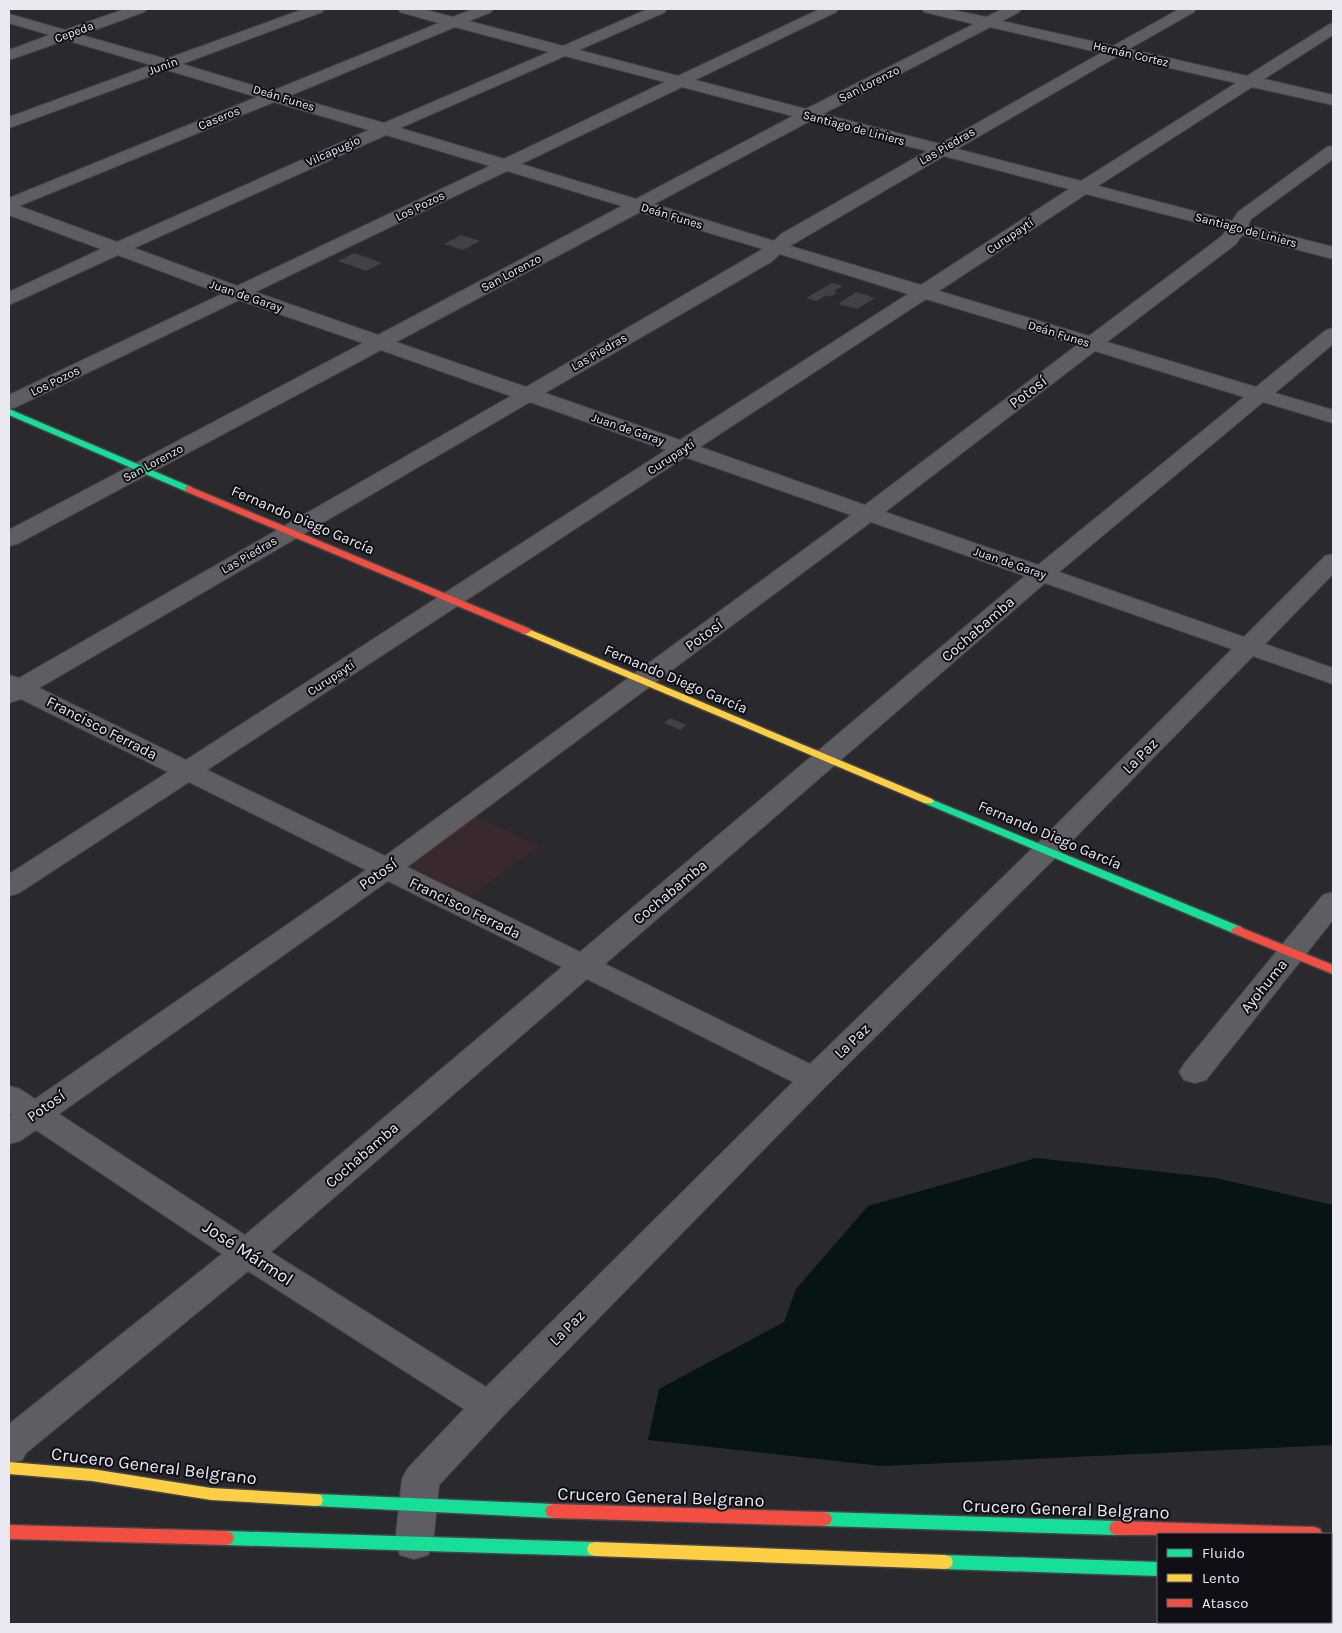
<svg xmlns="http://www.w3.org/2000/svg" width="1342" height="1633" viewBox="0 0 1342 1633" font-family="Karla,sans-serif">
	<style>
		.industrial { fill: #39282d }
		.water { fill: #061415 }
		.building { fill: #444145 }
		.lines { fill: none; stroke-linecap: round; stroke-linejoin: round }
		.street-casing { stroke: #45454a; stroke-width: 2 }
		.fast-casing { stroke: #45454a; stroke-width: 3 }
		.slow-casing { stroke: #45454a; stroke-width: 3 }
		.jam-casing { stroke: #45454a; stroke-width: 3 }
		.street { fill: #5e5e62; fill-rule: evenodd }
		.fast { fill: #16e098; fill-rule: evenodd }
		.slow { fill: #ffcf43; fill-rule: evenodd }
		.jam { fill: #f24e42; fill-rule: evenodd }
		.labels { text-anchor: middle; stroke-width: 4; stroke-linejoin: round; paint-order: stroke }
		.far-street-label { font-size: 12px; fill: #eae9f1; stroke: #100f15 }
		.street-label { font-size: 15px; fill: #eae9f1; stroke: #100f15 }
		.near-street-label { font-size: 18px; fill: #eae9f1; stroke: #100f15 }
	</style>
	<rect width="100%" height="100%" fill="#29292e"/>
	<path class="industrial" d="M474,816L540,846L466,899L403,867Z"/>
	<path class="water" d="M1036,1158L1216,1178L1333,1205V1445L881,1466L648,1440L659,1389L784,1322L796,1289L868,1206Z"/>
	<path class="building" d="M461,235L480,241L463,250L444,244Z
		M354,253L382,263L366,271L338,261Z
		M832,283L843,286L834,291L838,292L830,297L826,295L817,301L806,298Z
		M856,292L875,298L857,309L838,304Z
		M670,718L687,725L680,730L664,723Z"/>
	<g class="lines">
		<g class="street-casing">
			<path id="street" d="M125,9H147L144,12L81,35L166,59L304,9H324L322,12L182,64L272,91L439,23L400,12L398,9H422L453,17L473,9H493L491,12L469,21L563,46L648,9H667L665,12L579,50L678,76L820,9H838L836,12L695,80L806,109L974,24L924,12L922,9H948L986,17L1003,9H1021L1019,12L1002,21L1113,46L1179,9H1196L1194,12L1129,49L1247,76L1328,25L1333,23V35L1264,79L1333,95V105L1252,87L1098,186L1232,221L1238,212L1327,147L1333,146V159L1251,219L1248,225L1333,247V259L1242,235L1236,244L1107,342L1256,387L1326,330L1333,328V344L1275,393L1333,410V423L1263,402L1059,572L1244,637L1325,556L1333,554V574L1265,644L1333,668V684L1253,656L1057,856L825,1087L502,1417L439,1485L433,1543L428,1555L414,1559L400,1555L395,1543L402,1479L408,1468L464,1409L248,1271L26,1453L22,1460L9,1464V1424L222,1254L36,1130L20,1141L9,1144V1117L12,1115L9,1112V1086L20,1089L35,1099L366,870L189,782L19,893L9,896V874L168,772L21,699L9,703V675L19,678L511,396L381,350L17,544L9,546V530L363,343L239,300L16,407L9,409V395L222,294L118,255L9,305V292L101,249L9,215V198L257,97L167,70L9,128V117L151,65L66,40L9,60V50L50,35L9,23V14L65,30ZM455,27L549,52L384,123L289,96ZM990,27L1101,53L940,144L823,114ZM565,56L665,82L504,159L400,128ZM1118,56L1236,83L1081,181L957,149ZM682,87L793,116L636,199L521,164ZM274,102L369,130L117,242L19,206ZM810,121L927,151L781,234L774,241L654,204ZM386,135L490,166L237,286L134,248ZM944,156L1069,189L921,285L790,246ZM507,171L622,206L378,335L255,292ZM1086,194L1226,230L1222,236L1089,336L939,291ZM640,212L763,249L526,387L396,342ZM780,254L908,294L680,440L545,393L771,262ZM926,299L1077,345L865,505L700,447ZM1095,351L1244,397L1038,565L885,512ZM530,402L666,450L186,760L39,688ZM685,457L851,515L385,856L207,770ZM871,522L1025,576L580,952L407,867ZM1045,583L1232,649L1037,844L810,1064L605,964ZM388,881L562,967L245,1235L59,1114ZM587,979L793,1082L486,1387L271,1252Z
				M1333,892V920L1206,1080L1195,1083L1184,1080L1179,1072L1184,1064L1323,895Z"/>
		</g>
		<g class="fast-casing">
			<path id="fast" d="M9,409L191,487L193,489L188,492L185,491L9,415Z
				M928,798L1241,927L1243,930L1241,933H1233L924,803L922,801L924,799Z
				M315,1494L553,1504L559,1506L561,1511L559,1516L553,1518L315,1506L309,1505L307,1500L309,1495Z
				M824,1512L1117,1521L1123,1523L1125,1528L1123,1533L1117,1535L824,1526L818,1524L816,1519L818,1514Z
				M226,1531L595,1542L601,1544L603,1549L601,1554L595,1556L226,1545L220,1543L218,1538L220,1533Z
				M945,1555L1158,1562V1576L945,1569L939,1567L937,1562L939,1557Z"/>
		</g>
		<g class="slow-casing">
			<path id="slow" d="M526,628L932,799L934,801L932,803H924L522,633L521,631L522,629Z
				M9,1462L92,1469L211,1488L315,1494L321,1495L323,1500L321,1505L315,1506L211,1500L92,1481L9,1474Z
				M595,1542L945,1555L951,1557L953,1562L951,1567L945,1569L595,1556L589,1554L587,1549L589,1544Z"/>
		</g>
		<g class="jam-casing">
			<path id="jam" d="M188,486L530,629L531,631L526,634L522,633L185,491V487Z
				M1237,926L1333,965V974L1233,933L1231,930Z
				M553,1504L824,1512L830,1514L832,1519L830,1524L824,1526L553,1518L547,1516L545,1511L547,1506Z
				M1117,1521L1314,1527L1320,1529L1322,1534L1117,1535L1111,1533L1109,1528L1111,1523Z
				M9,1525L226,1531L232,1533L234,1538L232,1543L226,1545L9,1539Z
				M1331,1568L1333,1569V1583L1331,1582Z"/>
		</g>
		<use href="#street" class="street"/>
		<use href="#fast" class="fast"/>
		<use href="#slow" class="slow"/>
		<use href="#jam" class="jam"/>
	</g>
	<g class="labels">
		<g class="far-street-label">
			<text transform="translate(74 32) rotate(-20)" y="4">Cepeda</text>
			<text transform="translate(1131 54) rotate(13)" y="4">Hernán Cortez</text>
			<text transform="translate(163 66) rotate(-20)" y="4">Junin</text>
			<text transform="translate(869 84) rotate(-27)" y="4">San Lorenzo</text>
			<text transform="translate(284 98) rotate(17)" y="4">Deán Funes</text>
			<text transform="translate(219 118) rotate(-22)" y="4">Caseros</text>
			<text transform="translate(854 128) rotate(15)" y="4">Santiago de Liniers</text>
			<text transform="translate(947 146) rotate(-30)" y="4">Las Piedras</text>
			<text transform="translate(333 151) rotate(-24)" y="4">Vilcapugio</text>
			<text transform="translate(420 206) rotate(-26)" y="4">Los Pozos</text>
			<text transform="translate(672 216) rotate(17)" y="4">Deán Funes</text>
			<text transform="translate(1246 230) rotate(15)" y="4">Santiago de Liniers</text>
			<text transform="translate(1010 236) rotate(-34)" y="4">Curupaytí</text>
			<text transform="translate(511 273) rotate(-28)" y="4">San Lorenzo</text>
			<text transform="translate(246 296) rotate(19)" y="4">Juan de Garay</text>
			<text transform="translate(1059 334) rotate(17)" y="4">Deán Funes</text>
			<text transform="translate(599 352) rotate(-30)" y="4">Las Piedras</text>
			<text transform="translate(55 381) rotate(-26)" y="4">Los Pozos</text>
			<text transform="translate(628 429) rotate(19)" y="4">Juan de Garay</text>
			<text transform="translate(671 457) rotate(-33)" y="4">Curupaytí</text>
			<text transform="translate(153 463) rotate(-28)" y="4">San Lorenzo</text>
			<text transform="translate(249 555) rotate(-30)" y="4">Las Piedras</text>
			<text transform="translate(1010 563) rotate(19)" y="4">Juan de Garay</text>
			<text transform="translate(331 678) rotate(-33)" y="4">Curupaytí</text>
		</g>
		<g class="street-label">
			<text transform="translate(1028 392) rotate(-37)" y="5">Potosí</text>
			<text transform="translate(303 520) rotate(23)" y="5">Fernando Diego García</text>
			<text transform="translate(978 629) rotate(-41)" y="5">Cochabamba</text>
			<text transform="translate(704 635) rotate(-36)" y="5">Potosí</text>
			<text transform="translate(676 679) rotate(23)" y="5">Fernando Diego García</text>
			<text transform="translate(102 728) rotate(27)" y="5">Francisco Ferrada</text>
			<text transform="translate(1140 756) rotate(-45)" y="5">La Paz</text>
			<text transform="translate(1050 835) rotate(23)" y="5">Fernando Diego García</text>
			<text transform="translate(378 874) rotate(-35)" y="5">Potosí</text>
			<text transform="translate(670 892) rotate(-40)" y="5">Cochabamba</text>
			<text transform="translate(465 908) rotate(26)" y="5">Francisco Ferrada</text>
			<text transform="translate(1264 986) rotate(-51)" y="5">Ayohuma</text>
			<text transform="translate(852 1041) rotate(-44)" y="5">La Paz</text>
			<text transform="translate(46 1106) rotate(-35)" y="5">Potosí</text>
			<text transform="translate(362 1155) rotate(-41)" y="5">Cochabamba</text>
			<text transform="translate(567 1328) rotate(-45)" y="5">La Paz</text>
		</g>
		<g class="near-street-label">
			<text transform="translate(248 1253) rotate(33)" y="6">José Mármol</text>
			<text transform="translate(154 1466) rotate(7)" y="6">Crucero General Belgrano</text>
			<text transform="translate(661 1497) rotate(2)" y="6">Crucero General Belgrano</text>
			<text transform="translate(1066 1509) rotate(2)" y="6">Crucero General Belgrano</text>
		</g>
	</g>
	<rect width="1342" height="1633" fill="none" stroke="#eae9f1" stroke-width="20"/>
	<rect x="1157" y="1533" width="175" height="90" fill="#100f15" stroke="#67666d"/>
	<rect x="1167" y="1549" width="25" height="8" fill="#16e098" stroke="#67666d"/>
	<text x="1202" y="1558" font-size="15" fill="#eae9f1">Fluido</text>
	<rect x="1167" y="1574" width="25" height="8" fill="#ffcf43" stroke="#67666d"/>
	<text x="1202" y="1583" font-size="15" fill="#eae9f1">Lento</text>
	<rect x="1167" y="1599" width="25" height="8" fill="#f24e42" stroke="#67666d"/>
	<text x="1202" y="1608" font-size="15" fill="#eae9f1">Atasco</text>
</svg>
